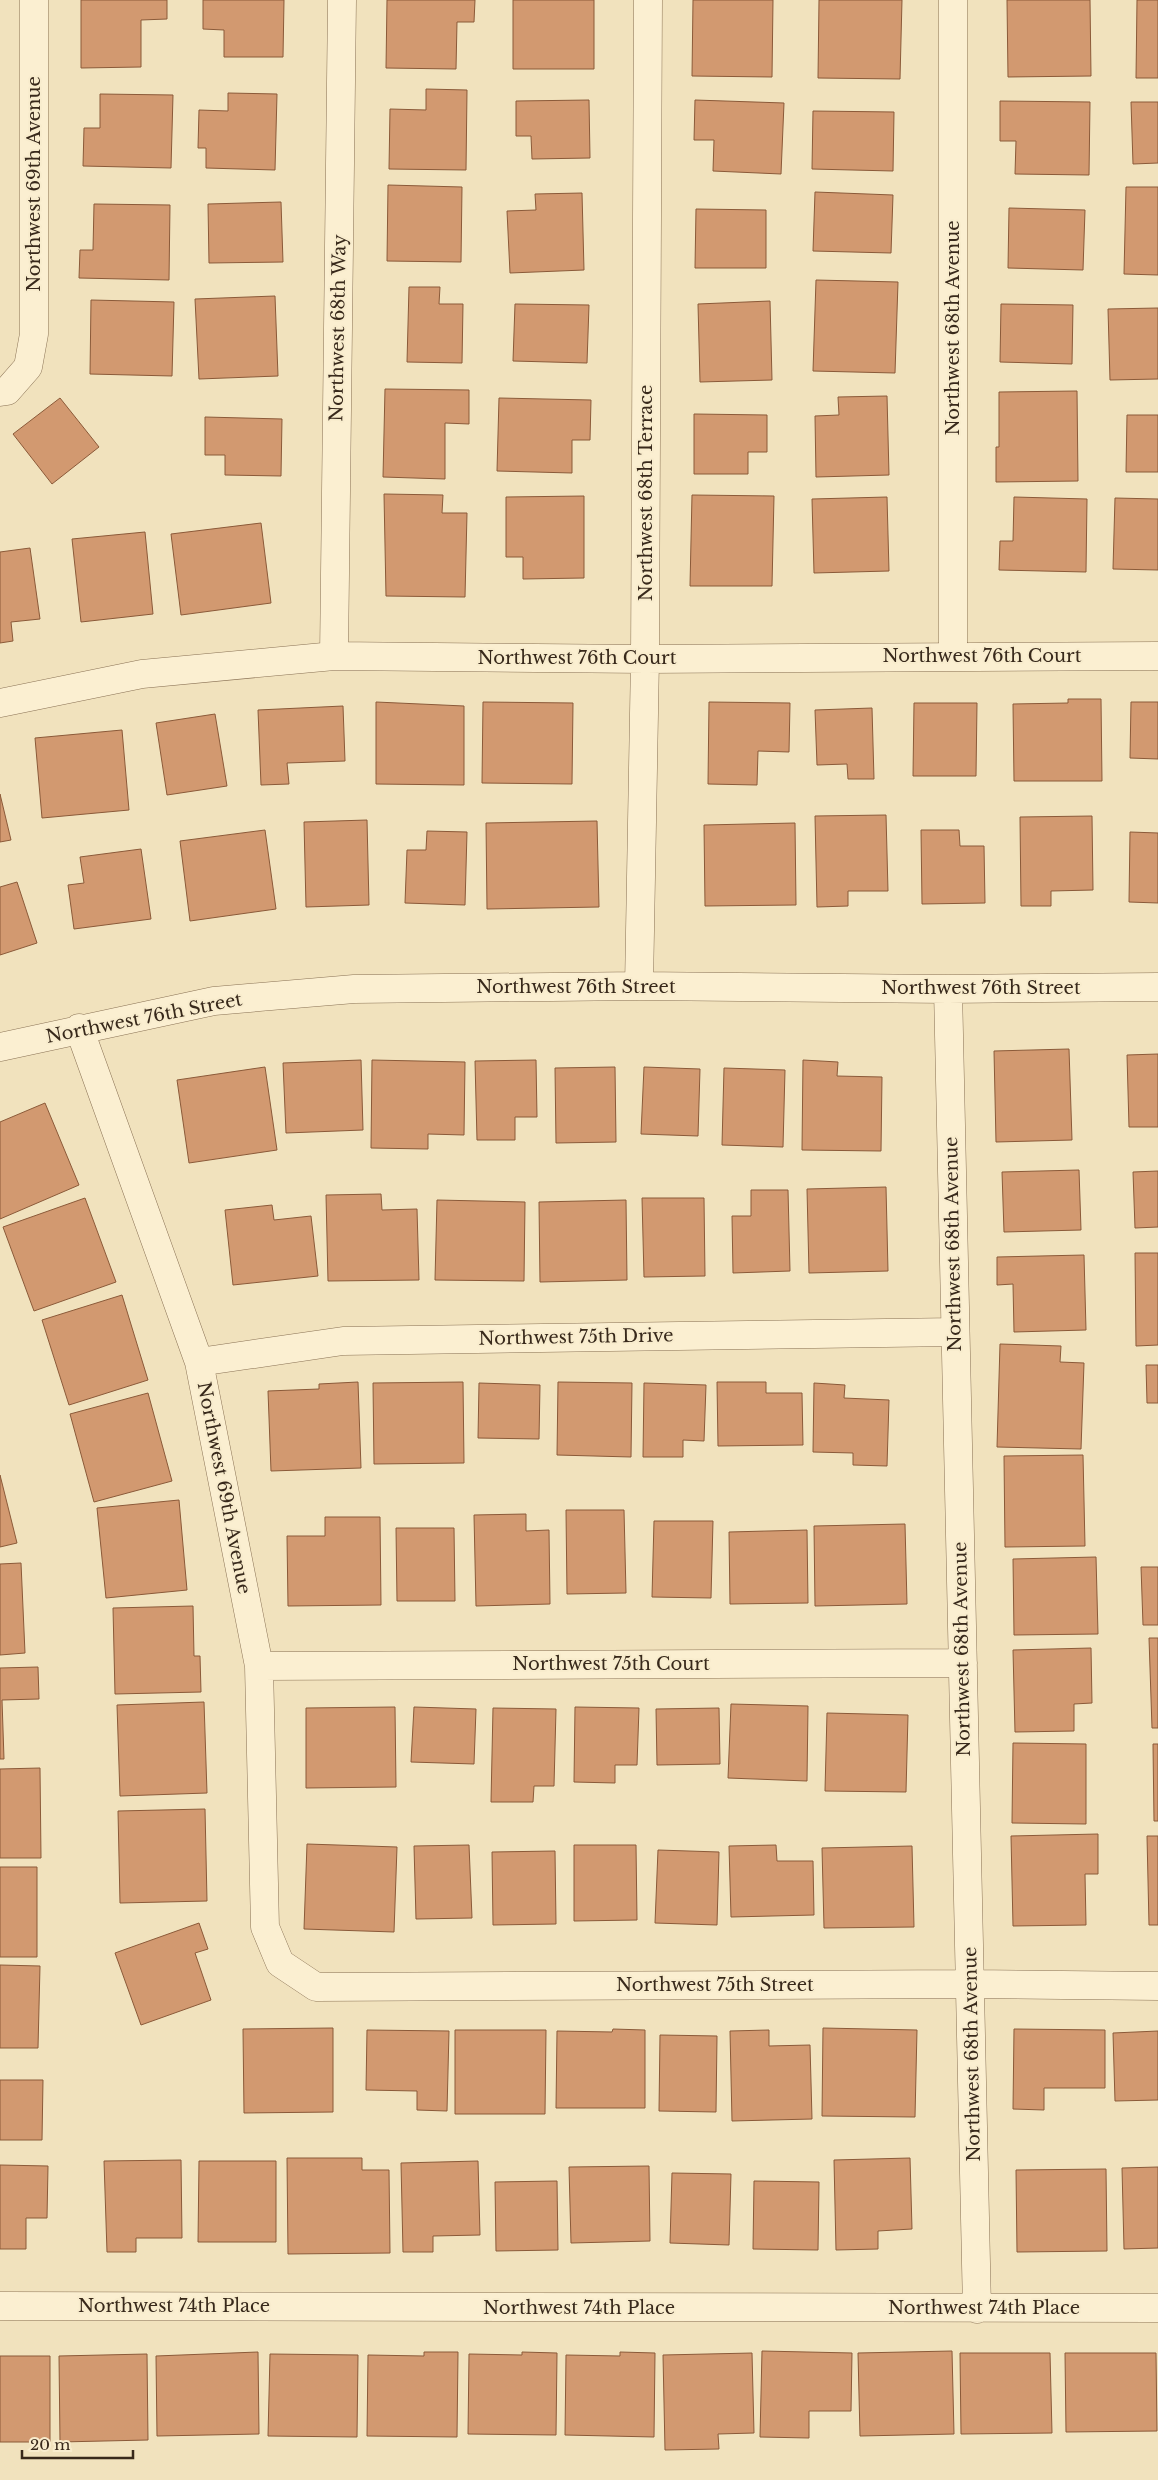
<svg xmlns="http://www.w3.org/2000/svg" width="1158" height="2480" viewBox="0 0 1158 2480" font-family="'Libre Baskerville',serif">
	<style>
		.building { fill: #d29970; stroke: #8b5a39 }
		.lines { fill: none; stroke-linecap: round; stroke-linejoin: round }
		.minor-casing { stroke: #8a7255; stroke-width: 29 }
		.minor { stroke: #fbefd1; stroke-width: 28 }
		.labels { text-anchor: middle; stroke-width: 4; stroke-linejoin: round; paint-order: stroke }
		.street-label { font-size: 18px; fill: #38291b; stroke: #f8eccd }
	</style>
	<rect width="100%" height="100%" fill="#f1e2bd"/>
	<path class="building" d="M81,0H167V19L141,20V67L81,68Z
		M203,0H284L283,57H224V30L203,29Z
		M387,0H475L474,22H457L456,69L386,68Z
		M513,0H594V69H513Z
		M693,0H773L772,77L692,76Z
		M819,0H902L900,79L818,78Z
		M1007,0H1090L1091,76L1008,77Z
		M1137,0H1158V78H1136Z
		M426,89L467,90L466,170L389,169L390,109L426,110Z
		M228,93L277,94L275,170L206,168V148H198L199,110L228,111Z
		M100,94L173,95L171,168L83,166L84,128H100Z
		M589,100L590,158L532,159L531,136H516V101Z
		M695,100L784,103L781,174L713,171L714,140H694Z
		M1000,101L1090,102L1089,175L1015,174L1016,141H1000Z
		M1131,102H1158V163L1133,164Z
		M813,111L894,112L893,171L812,169Z
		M388,185L462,187L461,262L387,261Z
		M1126,187H1158V275L1124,274Z
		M815,192L893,195L891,253L813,251Z
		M582,193L584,270L510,273L507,211L536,210L535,194Z
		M281,202L283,262L209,263L208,204Z
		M94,204L170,205L169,280L79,278L80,250H93Z
		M1009,208L1085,210L1083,270L1008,268Z
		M696,209L766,210V268H695Z
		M816,280L898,282L895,373L813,371Z
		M409,287H440L439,304H463L462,363L407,362Z
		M275,296L278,376L199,379L195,299Z
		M91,300L174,302L172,376L90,374Z
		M770,301L772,380L700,382L698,304Z
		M515,304L589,305L587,363L513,361Z
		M1001,304L1073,305L1072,364L1000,362Z
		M1158,308V379L1110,380L1108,309Z
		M385,389L469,390V424L445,423V479L383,477Z
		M1077,391L1078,481L996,482V447H999V392Z
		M887,396L889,475L816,477L815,416L839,415L838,397Z
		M60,398L99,447L52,484L13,434Z
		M499,398L591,400L590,440H572V473L497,471Z
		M694,414L767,415V452H748V474H694Z
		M1127,415H1158V472H1126Z
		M205,417L282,419L281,476L225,475V455H205Z
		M384,494L443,495L442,513H467L465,597L386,596Z
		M692,495L774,496L772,586H690Z
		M584,496V578L523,579V557H506V497Z
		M887,497L889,571L814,573L812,499Z
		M1014,497L1087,499L1086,572L999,570L1000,541H1013Z
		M1115,498L1158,499V570L1113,569Z
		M261,523L271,603L181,615L171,534Z
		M145,532L153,614L81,622L72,539Z
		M30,548L40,619L11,622L13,641L0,643V552Z
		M1068,699H1101L1102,781H1014L1013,704L1068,703Z
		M376,702L464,706V785L376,784Z
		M483,702L573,703L572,784L482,783Z
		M709,702L790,703L789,752L758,751L757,785L708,784Z
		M1131,702H1158V759L1130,758Z
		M914,703H977L976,776H913Z
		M343,706L345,761L287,763L289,784L261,785L258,710Z
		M872,708L874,779H848L847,764L817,765L815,710Z
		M215,714L227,786L167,795L156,723Z
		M122,730L129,810L42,818L35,738Z
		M0,794L11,840L0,842Z
		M886,815L888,891H848V906L817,907L815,816Z
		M1092,816L1093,890L1051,891V906H1021L1020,817Z
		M367,820L369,905L306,907L304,822Z
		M597,821L599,907L487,909L486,823Z
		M795,823L796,905L705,906L704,825Z
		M265,830L276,909L190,921L180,841Z
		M921,830H959L960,846H984L985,903L922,904Z
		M427,831L467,832L465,905L405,903L407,850H426Z
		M1130,832L1158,833V903L1129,902Z
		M141,849L151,919L74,929L68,885L84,883L80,857Z
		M17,882L37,943L0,955V887Z
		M1069,1049L1072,1140L996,1142L994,1051Z
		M1158,1054V1127H1129L1127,1055Z
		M361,1060L363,1130L286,1133L283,1063Z
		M372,1060L465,1062L464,1135L428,1134V1149L371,1148Z
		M536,1060L537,1117H515V1140H477L475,1061Z
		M803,1060L838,1062L837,1076L882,1077L881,1151L802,1150Z
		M265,1067L277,1150L189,1163L177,1080Z
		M615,1067L616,1142L556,1143L555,1068Z
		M644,1067L700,1069L698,1136L641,1134Z
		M724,1068L785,1070L783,1147L722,1145Z
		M45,1103L79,1185L0,1219V1122Z
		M1079,1170L1081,1230L1004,1232L1002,1172Z
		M1158,1171V1227L1135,1228L1133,1172Z
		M886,1187L888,1271L809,1273L807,1189Z
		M751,1190H788L790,1271L733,1273L732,1216H751Z
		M381,1194L382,1210L417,1209L419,1280L328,1281L326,1195Z
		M85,1198L116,1282L34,1311L3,1227Z
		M642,1198H704L705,1276L644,1277Z
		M437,1200L525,1202L524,1281L435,1280Z
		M626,1200L627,1280L540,1282L539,1202Z
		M272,1205L274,1220L311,1216L318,1276L233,1285L225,1210Z
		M1135,1253H1158V1345L1136,1346Z
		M1084,1255L1086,1330L1014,1332L1013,1284L997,1285V1257Z
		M122,1295L148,1380L69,1405L42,1320Z
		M1000,1344L1061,1346L1060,1362L1084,1363L1081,1449L997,1447Z
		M1146,1365H1158V1403H1147Z
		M358,1382L361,1468L271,1471L268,1391L319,1389V1384Z
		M463,1382L464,1463L374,1464L373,1383Z
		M558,1382L632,1383L631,1457L557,1455Z
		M717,1382H766V1393H802L803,1445L718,1446Z
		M479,1383L540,1385L539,1439L478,1438Z
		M644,1383L706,1385L704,1441L683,1440V1457H643Z
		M814,1383L845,1385L844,1398L889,1400L887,1466L853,1465V1453L813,1452Z
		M148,1393L172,1481L94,1502L70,1414Z
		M1083,1455L1085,1546L1005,1547L1004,1456Z
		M0,1475L17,1543L0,1547Z
		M179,1500L187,1590L106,1598L97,1508Z
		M566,1510H624L626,1593L567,1594Z
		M526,1514V1531L549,1530L550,1604L476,1606L474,1515Z
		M325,1517H380L381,1605L288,1606L287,1536H325Z
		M654,1521H713L711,1598L652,1597Z
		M905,1524L907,1604L815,1606L814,1526Z
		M396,1528H454L455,1601H397Z
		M807,1530L808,1603L730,1604L729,1532Z
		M1096,1557L1098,1634L1014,1635L1013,1559Z
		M21,1563L25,1653L0,1655V1564Z
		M1141,1567H1158V1625H1143Z
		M193,1606L194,1656H200L201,1692L115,1694L113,1608Z
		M1149,1638H1158V1728H1152Z
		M1091,1648L1092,1703L1074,1704V1731L1015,1732L1013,1650Z
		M38,1667L39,1699L2,1700L4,1759H0V1668Z
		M204,1702L207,1793L120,1796L117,1705Z
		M731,1704L808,1706L807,1781L728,1778Z
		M395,1707L396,1787L306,1788V1708Z
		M414,1707L476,1709L474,1764L411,1762Z
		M575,1707L639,1708L637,1765H615V1783L574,1782Z
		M493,1708L556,1709L554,1786H534L533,1802H491Z
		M719,1708L720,1764L657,1765L656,1709Z
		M827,1713L908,1715L906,1792L825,1791Z
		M1013,1743L1086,1744V1824L1012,1823Z
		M1153,1744H1158V1821H1154Z
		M40,1768L41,1858H0V1769Z
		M205,1809L207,1901L120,1903L118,1811Z
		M1098,1834V1874H1085L1086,1925L1013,1926L1011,1836Z
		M1147,1836H1158V1925H1149Z
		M307,1844L397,1847L394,1932L304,1929Z
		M469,1845L472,1918L416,1919L414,1846Z
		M574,1845H636L637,1920L574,1921Z
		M776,1845L777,1861H813L814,1915L731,1917L729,1846Z
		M912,1846L914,1927L824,1928L822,1848Z
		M658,1850L719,1852L717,1925L655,1923Z
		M555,1851L556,1924L493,1925L492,1852Z
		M0,1867H37V1957H0Z
		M199,1923L208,1949L195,1953L211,2000L141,2025L115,1953Z
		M0,1965L40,1966L38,2048H0Z
		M333,2028V2112L244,2113L243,2029Z
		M823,2028L917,2030L915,2117L822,2116Z
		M613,2029L645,2030V2108H556L557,2031L612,2032Z
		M1014,2029L1105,2030V2088H1044V2110L1013,2109Z
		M367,2030L449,2031L447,2111L417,2110V2091L366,2090Z
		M455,2030H546L545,2114H455Z
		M769,2030V2046L810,2045L812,2119L732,2121L730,2031Z
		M1158,2031V2100L1115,2101L1113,2033Z
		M660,2035L717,2036L716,2112L659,2111Z
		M0,2080H43L42,2140H0Z
		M287,2158H362V2170H389L390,2253L288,2254Z
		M910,2158L912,2229L878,2231V2249L836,2250L834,2160Z
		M181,2160L182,2238H136V2252H107L104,2161Z
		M199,2161H276V2242H198Z
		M478,2161L480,2235L433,2236V2252H403L401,2163Z
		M0,2165L48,2166L47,2218H26V2249H0Z
		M649,2166L650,2241L571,2243L569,2167Z
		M1158,2167V2248L1124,2249L1122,2168Z
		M1106,2169L1107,2251L1017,2252L1016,2170Z
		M672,2173L731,2174L729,2245L670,2243Z
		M557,2181L558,2250L496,2251L495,2182Z
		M754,2181L819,2182L818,2250L753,2249Z
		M762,2351L852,2353L851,2411H809V2438L760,2437Z
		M952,2351L954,2434L860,2436L858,2353Z
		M258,2352L259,2434L157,2436L156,2356Z
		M424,2352H458L457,2437L367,2436L368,2355L424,2356Z
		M522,2352L557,2353L556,2435L468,2434L469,2354L522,2355Z
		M620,2352L655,2353L654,2437L565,2435L566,2355L620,2356Z
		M752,2353L754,2433L718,2434L719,2449L665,2450L663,2355Z
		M960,2353H1050L1052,2433L961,2434Z
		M1065,2353H1156L1157,2431L1066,2432Z
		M147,2354L148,2440L60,2442L59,2356Z
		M270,2354L358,2355L357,2437L268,2436Z
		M0,2356H50V2442H0Z"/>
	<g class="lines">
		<g class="minor-casing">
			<path id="minor" d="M953,0V656
				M0,392L7,391L28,367L34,334V0
				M334,656L342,0
				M0,703L142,674L334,656L645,659L1158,656
				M639,986L645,659L648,0
				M948,989L977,2309
				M79,1028L199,1362L259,1666L265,1927L280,1963L316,1987L970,1984L1158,1986
				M0,1047L214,1001L354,989L639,986L948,989L1158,987
				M199,1362L343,1341L955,1332
				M259,1666L963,1663
				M0,2306L1158,2308"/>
		</g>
		<use href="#minor" class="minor"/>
	</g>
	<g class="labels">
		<g class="street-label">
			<text transform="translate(34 184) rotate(-90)" y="6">Northwest 69th Avenue</text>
			<text transform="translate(338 328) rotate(-89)" y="6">Northwest 68th Way</text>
			<text transform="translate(953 328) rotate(-90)" y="6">Northwest 68th Avenue</text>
			<text transform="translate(646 493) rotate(-90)" y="6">Northwest 68th Terrace</text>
			<text x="982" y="662">Northwest 76th Court</text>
			<text x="577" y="664">Northwest 76th Court</text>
			<text x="576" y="993">Northwest 76th Street</text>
			<text x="981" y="994">Northwest 76th Street</text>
			<text transform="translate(144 1018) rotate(-11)" y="6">Northwest 76th Street</text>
			<text transform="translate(953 1244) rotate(-91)" y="6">Northwest 68th Avenue</text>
			<text transform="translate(576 1337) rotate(-1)" y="6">Northwest 75th Drive</text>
			<text transform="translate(224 1488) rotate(79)" y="6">Northwest 69th Avenue</text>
			<text transform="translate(962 1649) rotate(-91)" y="6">Northwest 68th Avenue</text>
			<text x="611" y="1670">Northwest 75th Court</text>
			<text x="715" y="1991">Northwest 75th Street</text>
			<text transform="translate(972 2054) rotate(-91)" y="6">Northwest 68th Avenue</text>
			<text x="174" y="2312">Northwest 74th Place</text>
			<text x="579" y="2314">Northwest 74th Place</text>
			<text x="984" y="2314">Northwest 74th Place</text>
		</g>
	</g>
	<path d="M22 2450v8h111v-8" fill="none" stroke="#38291b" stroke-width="2.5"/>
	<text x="30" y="2450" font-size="15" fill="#38291b" stroke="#f8eccd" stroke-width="4" paint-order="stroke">20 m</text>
</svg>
